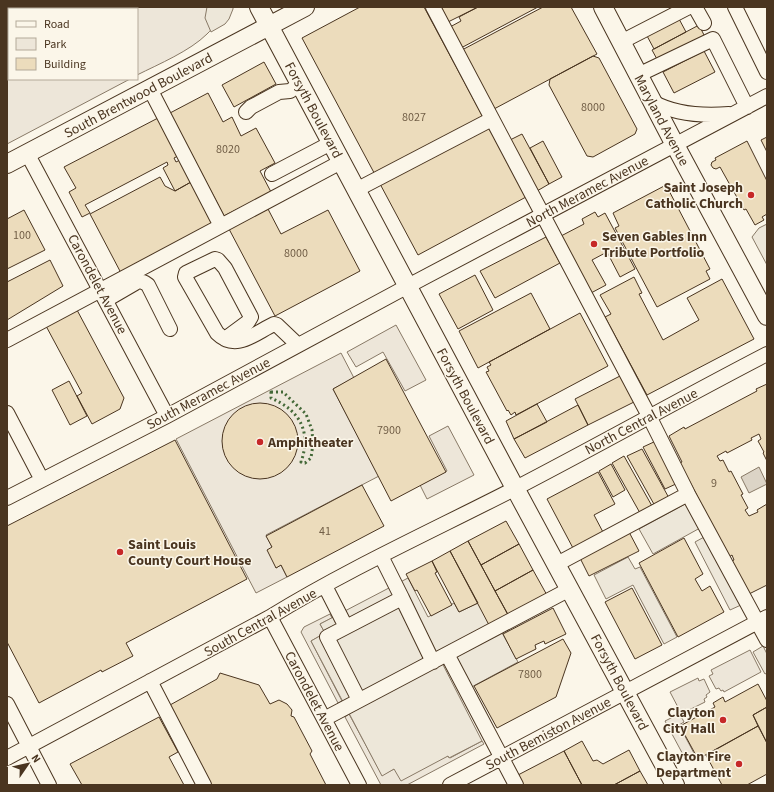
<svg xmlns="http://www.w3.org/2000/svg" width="774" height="792" viewBox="0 0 774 792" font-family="'Source Sans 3',sans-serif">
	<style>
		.green { fill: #ede6d9; stroke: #887966 }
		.parking { fill: #ede7d9; stroke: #887966 }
		.water { fill: #dcd4c6; stroke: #887966 }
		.building { fill: #ecdcbc; stroke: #4a3520 }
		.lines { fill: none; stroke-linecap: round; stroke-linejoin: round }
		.minor-casing { stroke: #4a3520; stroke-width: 16 }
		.major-casing { stroke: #4a3520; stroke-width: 20 }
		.minor { stroke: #fbf6e9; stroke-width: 14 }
		.major { stroke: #fbf6e9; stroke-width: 18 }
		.hedge { stroke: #436837; stroke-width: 3; stroke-dasharray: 2 3; stroke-linecap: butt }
		.poi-dot { fill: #c62828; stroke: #fbf6e9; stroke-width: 1.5 }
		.labels { text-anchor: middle; stroke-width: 3; stroke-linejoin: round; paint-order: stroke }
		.number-label { font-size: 12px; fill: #725f47 }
		.street-label { font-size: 14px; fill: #4a3520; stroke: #fbf6e9 }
		.poi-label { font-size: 14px; font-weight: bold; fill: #4a3520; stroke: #fbf6e9; text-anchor: end }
	</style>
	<rect width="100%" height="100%" fill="#fbf6e9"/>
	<path class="green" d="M7,7H222C218,17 215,27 207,34C190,51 159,64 137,75V9H9V79H130L7,144Z
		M396,325L426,380L405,391L383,352L356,367L347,352Z
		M341,353L354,378L333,389L379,476L266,535L272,547L276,568L281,565L287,577L256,593L176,439Z
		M448,426L474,475L427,499L420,485L447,471L429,436Z
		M330,614L332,618L320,624L325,633L311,641L342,701L338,703L301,632L304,627Z
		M750,650L761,672L724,692L723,690L721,691L719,688L716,689L709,676L713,674L711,670Z
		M698,678L699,681L704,679L710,692L706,695L707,697L704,699L705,702L683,713H681L670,692Z
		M349,714L382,775L394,769L448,756L450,758L482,741L484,744L407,785H381L345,717Z
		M675,716L682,718L684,722L679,725L696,757L687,762L665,721Z"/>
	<path class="parking" d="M207,7H233V9L229,19L225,24L211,32L205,18Z
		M767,224V265L752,237L759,228Z
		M687,503L700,528L653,554L639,529Z
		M706,536L741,605L730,610L695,542Z
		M628,557L635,569L640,567L677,637L664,644L633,585L606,599L594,575Z
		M408,578L428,617L454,603L459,612L478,603L499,627L518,662L466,690L438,655L482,741L449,758L448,756L401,781L394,769L382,776L311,641L325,633L320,624Z
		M763,646L767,654V673L765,674L753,652Z"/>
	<path class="water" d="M759,467L767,484L749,493L741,477Z"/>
	<path class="building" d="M360,7H424L526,197L418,255L302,38Z
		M440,7H478L448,22Z
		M478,7H538L461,48L450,27L461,21L459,17Z
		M543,7H571L597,54L494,109L462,50Z
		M678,17L686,32L654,49L646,34Z
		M699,25L705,37L658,61L652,50Z
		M704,51L715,72L674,93L663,72Z
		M593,56L599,58L637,129L635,134L593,157L587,156L549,85L550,79Z
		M264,62L276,84L234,107L222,85Z
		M208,93L223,122L232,117L241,136L256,128L275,163L260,171L271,192L224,216L170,113Z
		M158,118L178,156L174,158L176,162L180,160L191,182L175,191L163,168L168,165L167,162L85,205L90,213L82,217L69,192L76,188L64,167Z
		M522,134L549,184L537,191L510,140Z
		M767,137V152L761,140Z
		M543,141L562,177L549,184L530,148Z
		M747,141L767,181V214L762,217L764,220L755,225L746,209L744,210L720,167L716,169L713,168L711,165L712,162L716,160L715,158Z
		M160,177L165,186L175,191L191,182L213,224L121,273L90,214Z
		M666,185L710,269L706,271L710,279L657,307L615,228L619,226L613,213Z
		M268,209L281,234L328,210L360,271L275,316L229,229Z
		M24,210L45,250L7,269V219Z
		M595,212L598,217L605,213L635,269L620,277L607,252L592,260L606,285L591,293L561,236L584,224L582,219Z
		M546,237L560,263L495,298L480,271Z
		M50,260L63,286L7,320V282Z
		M475,275L493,310L458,329L439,294Z
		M634,277L642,293L639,294L663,340L699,320L687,298L722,279L754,339L647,395L605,317L611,314L600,295Z
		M531,293L550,329L478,368L459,331Z
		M77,310L124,398L120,409L92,424L77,396L82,393L46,326Z
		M580,313L608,366L516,415L515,412L511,415L508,410L507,411L486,372L489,371L487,367L491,365L489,362Z
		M386,359L446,472L391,501L333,389Z
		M620,376L634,402L588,425L575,399Z
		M69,381L87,416L70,425L52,390Z
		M767,384V461L763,453L764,452L758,441L761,439L759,434L751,438L752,440L727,453L726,451L717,456L720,461L723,460L729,472L731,471L743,494L741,495L748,508L745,510L749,516L758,512L757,510L767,504V585L749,594L732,561L734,560L732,555L729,557L680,463L682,462L669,436L684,427L685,429L757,391L756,389Z
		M222 441a38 38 0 1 1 76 0a38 38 0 1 1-76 0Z
		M537,404L547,422L514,439L506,421Z
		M578,405L588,425L525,458L514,439Z
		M175,440L247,579L126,643L133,656L102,672L101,670L39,703L7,642V526Z
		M656,441L678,483L665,489L643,447Z
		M642,449L669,498L655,506L627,456Z
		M624,456L652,506L640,513L612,463Z
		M611,464L625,490L613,497L599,471Z
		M598,472L615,504L594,515L604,534L574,550L547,499Z
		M362,485L384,526L287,577L281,565L276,568L267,550L272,547L266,536Z
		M506,521L519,544L481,565L468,541Z
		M629,532L639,551L589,576L580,558Z
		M684,538L703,574L695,579L702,591L710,586L724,612L678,637L639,563Z
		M468,541L508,615L489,625L450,551Z
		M519,544L533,570L495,591L481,565Z
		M450,551L478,603L459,612L432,561Z
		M432,561L437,572L435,573L452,605L431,616L417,590L415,591L406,574Z
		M533,570L548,597L510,618L495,591Z
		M632,588L662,645L635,659L605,602Z
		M553,608L566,634L545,644L544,641L535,645L536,649L516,659L503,634Z
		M563,639L571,653L556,697L497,728L474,686Z
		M220,673L259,685L270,704L279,700L287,704L292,710L291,716L294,717L312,751L310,754L326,785H208L194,758L195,752L170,705L217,679Z
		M758,684L767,701V707L753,715L758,726L698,759L680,726L715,707L713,703L723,697L725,702Z
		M767,707V743L753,715Z
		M159,717L178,752L169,757L184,785H82L70,764Z
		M758,726L767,743V774L747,785H722L706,755Z
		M582,741L593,761L597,760L603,764L629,750L640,771L614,785H582L564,751Z
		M564,751L582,785H523L518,775Z
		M640,771L648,785H614Z"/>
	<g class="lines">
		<g class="minor-casing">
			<path id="minor" d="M433,7L649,416L688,494L767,640
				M695,7L704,23
				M735,7L767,72
				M621,42L689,7
				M638,75L713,39L747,107
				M150,89L221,226
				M653,102C676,115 703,116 729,114
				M246,112L251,107L279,92L290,91L300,84
				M27,153L167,416
				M272,174L331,143
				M356,190L492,119
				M106,300L137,282C142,281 144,282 148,285L170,329
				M225,339L248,322L251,317L225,268L218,260L215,259L186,273L185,277L217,333C236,352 255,333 274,324L277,325L298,345
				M7,340L341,162
				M7,413L42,480
				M7,498L167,416L408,286L767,96
				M381,556L402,598
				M557,564L688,494
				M325,586L346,627
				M270,617L359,785
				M447,654L570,589
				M150,681L204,785
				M359,700L327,637L402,598L433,662
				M7,704L49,785
				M324,719L447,654L516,785
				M7,758L270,617C348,569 432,531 514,489C599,445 682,398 767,354
				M450,785L767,617"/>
		</g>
		<g class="major-casing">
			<path id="major" d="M259,7L515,488L675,785
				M603,7L675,145L767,316
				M7,164L305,7"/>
		</g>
		<use href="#minor" class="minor"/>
		<use href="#major" class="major"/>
		<path class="hedge" d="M271,392H283L306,414L312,430L313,444L311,458L305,463L301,462C312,431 299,410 271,398Z"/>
	</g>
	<g class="poi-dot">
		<circle cx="751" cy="195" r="4"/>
		<circle cx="594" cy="244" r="4"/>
		<circle cx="260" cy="442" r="4"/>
		<circle cx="120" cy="552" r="4"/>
		<circle cx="723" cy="720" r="4"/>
		<circle cx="739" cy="764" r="4"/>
	</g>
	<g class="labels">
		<g class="number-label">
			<text x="593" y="111">8000</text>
			<text x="414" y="121">8027</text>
			<text x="228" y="153">8020</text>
			<text x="22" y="239">100</text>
			<text x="296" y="257">8000</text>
			<text x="389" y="434">7900</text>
			<text x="714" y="487">9</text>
			<text x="325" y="535">41</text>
			<text x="530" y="678">7800</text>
		</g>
		<g class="street-label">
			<text transform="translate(138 95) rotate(-28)" y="5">South Brentwood Boulevard</text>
			<text transform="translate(314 110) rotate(62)" y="5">Forsyth Boulevard</text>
			<text transform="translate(662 120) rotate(62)" y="5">Maryland Avenue</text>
			<text transform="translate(587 191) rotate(-28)" y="5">North Meramec Avenue</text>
			<text transform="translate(98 284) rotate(62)" y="5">Carondelet Avenue</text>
			<text transform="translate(208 393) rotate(-28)" y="5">South Meramec Avenue</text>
			<text transform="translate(466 396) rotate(62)" y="5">Forsyth Boulevard</text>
			<text transform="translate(641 421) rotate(-28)" y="5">North Central Avenue</text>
			<text transform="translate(260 622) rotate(-29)" y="5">South Central Avenue</text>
			<text transform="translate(620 682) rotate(62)" y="5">Forsyth Boulevard</text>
			<text transform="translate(315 701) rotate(62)" y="5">Carondelet Avenue</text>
			<text transform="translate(548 733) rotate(-28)" y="5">South Bemiston Avenue</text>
		</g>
		<g class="poi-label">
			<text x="743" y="192">Saint Joseph<tspan x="743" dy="16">Catholic Church</tspan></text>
			<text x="602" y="241" text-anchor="start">Seven Gables Inn<tspan x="602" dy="16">Tribute Portfolio</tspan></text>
			<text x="268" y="447" text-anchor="start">Amphitheater</text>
			<text x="128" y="549" text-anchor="start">Saint Louis<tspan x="128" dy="16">County Court House</tspan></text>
			<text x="715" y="717">Clayton<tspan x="715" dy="16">City Hall</tspan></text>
			<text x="731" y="761">Clayton Fire<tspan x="731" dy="16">Department</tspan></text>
		</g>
	</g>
	<rect width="774" height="792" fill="none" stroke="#4a3520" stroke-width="16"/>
	<rect x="8" y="8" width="130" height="72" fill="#fbf6e9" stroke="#b4a999"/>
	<rect x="16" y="21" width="20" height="6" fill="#fbf6e9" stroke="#b4a999"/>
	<text x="44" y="28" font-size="12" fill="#4a3520">Road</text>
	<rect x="16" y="38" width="20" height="12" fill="#ede6d9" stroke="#b4a999"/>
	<text x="44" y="48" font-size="12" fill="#4a3520">Park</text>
	<rect x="16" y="58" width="20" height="12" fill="#ecdcbc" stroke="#b4a999"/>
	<text x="44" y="68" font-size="12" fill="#4a3520">Building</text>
	<g transform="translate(28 764) rotate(56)" stroke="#fbf6e9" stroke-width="3" paint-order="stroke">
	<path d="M0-3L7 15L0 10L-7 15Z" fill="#4a3520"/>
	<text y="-6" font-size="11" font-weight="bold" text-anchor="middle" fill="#4a3520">N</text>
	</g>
</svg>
